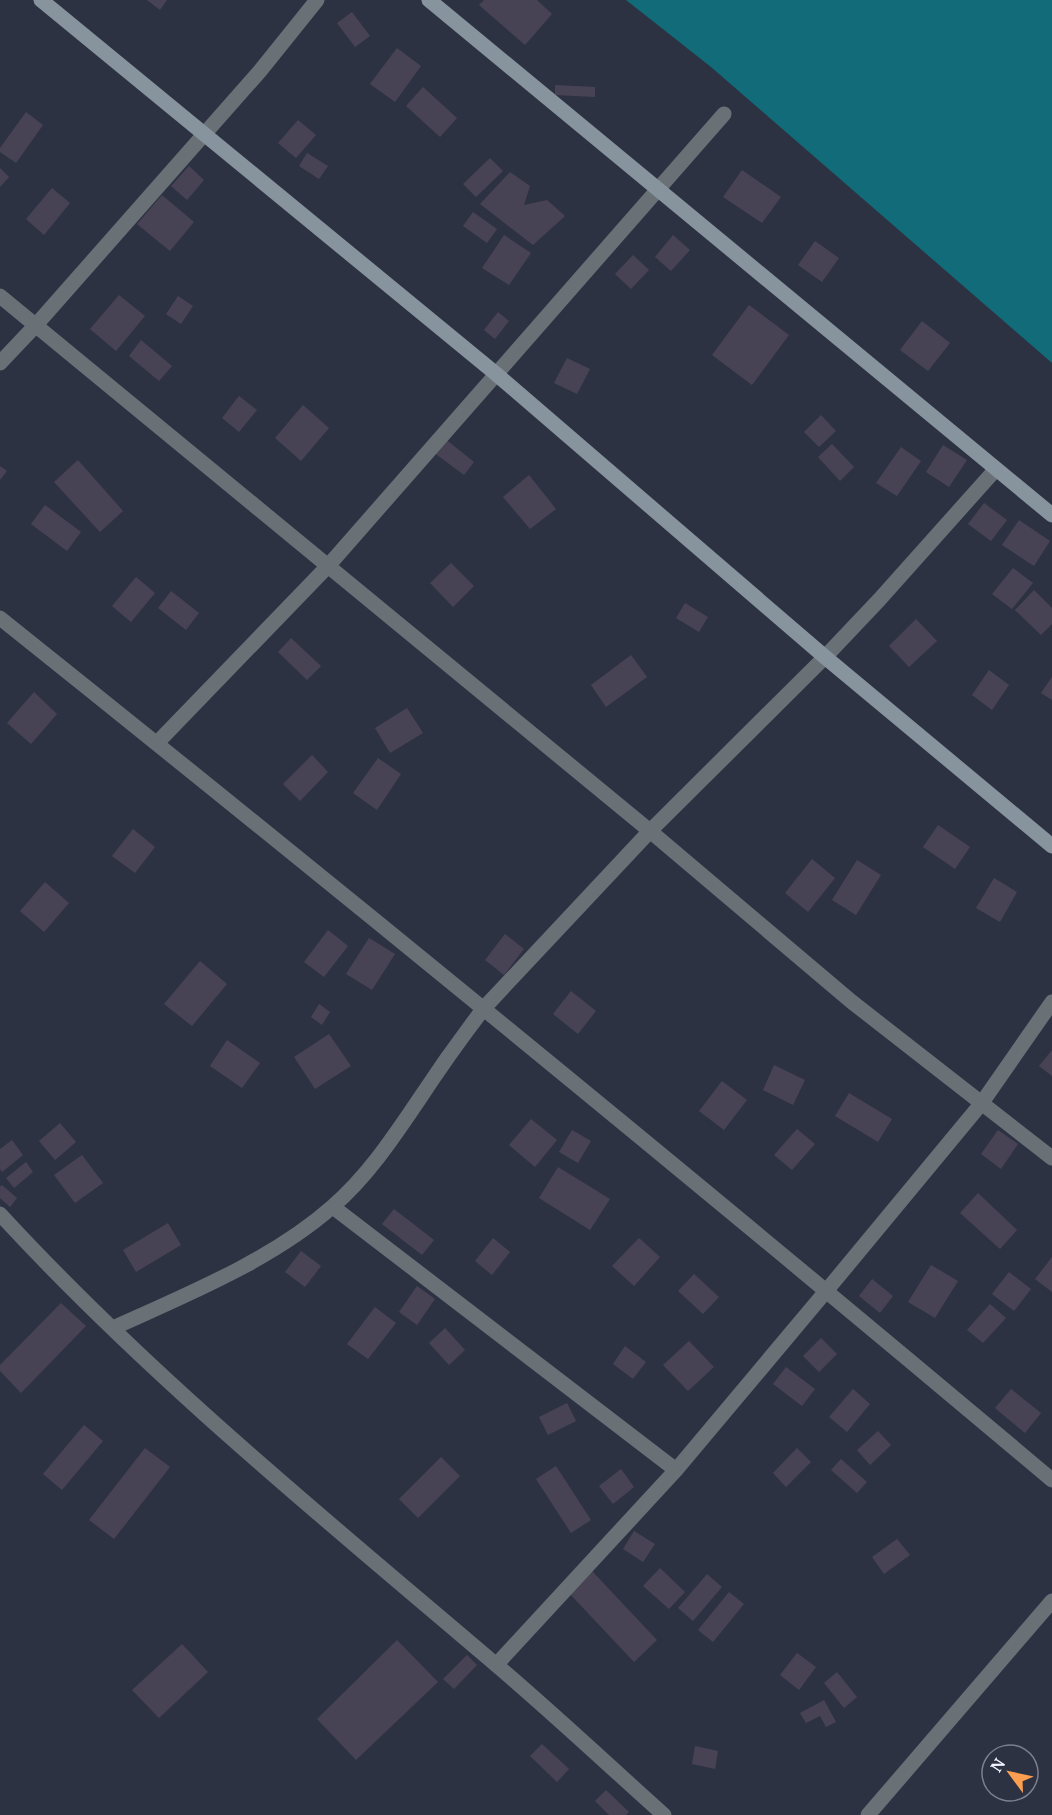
<svg xmlns="http://www.w3.org/2000/svg" width="1052" height="1815" viewBox="0 0 1052 1815" font-family="'PT Serif',serif">
	<style>
		.water { fill: #116b78 }
		.building { fill: #484354 }
		.lines { fill: none; stroke-linecap: round; stroke-linejoin: round }
		.street { stroke: #697177; stroke-width: 15 }
		.secondary { stroke: #87949e; stroke-width: 15 }
	</style>
	<rect width="100%" height="100%" fill="#2d3243"/>
	<path class="water" d="M626,0H1052V363L711,67Z"/>
	<path class="building" d="M147,0H167L160,10Z
		M484,0H537L552,14L525,45L479,5Z
		M352,12L370,36L355,47L337,23Z
		M397,48L421,66L395,102L370,84Z
		M555,85L595,87V97L555,95Z
		M423,87L457,118L440,137L406,106Z
		M26,112L43,125L16,163L0,152V148Z
		M298,120L316,135L296,158L278,143Z
		M307,153L328,166L319,179L299,166Z
		M490,158L503,171L476,197L463,184Z
		M189,166L204,180L187,200L171,186Z
		M0,168L9,177L0,187Z
		M742,170L781,197L762,223L723,197Z
		M510,172L530,186L524,205L547,200L565,216L533,245L480,204Z
		M52,188L70,203L44,235L26,219Z
		M162,195L194,222L170,251L137,224Z
		M473,212L497,229L487,243L463,226Z
		M504,235L531,253L509,285L482,268Z
		M673,235L690,250L671,271L655,257Z
		M815,241L839,258L822,282L798,265Z
		M633,255L649,270L631,289L615,274Z
		M119,295L145,316L116,351L90,329Z
		M178,296L193,306L181,324L166,314Z
		M749,305L789,335L752,385L712,355Z
		M498,312L509,321L495,339L484,330Z
		M922,321L950,343L928,371L900,350Z
		M141,340L172,366L159,381L129,356Z
		M567,358L590,369L577,394L554,383Z
		M239,396L257,410L239,432L222,418Z
		M303,405L329,428L301,461L275,438Z
		M821,415L836,431L819,447L804,432Z
		M444,438L474,462L464,475L433,452Z
		M832,444L854,467L840,481L818,457Z
		M943,445L967,460L949,487L926,472Z
		M901,447L921,461L897,496L876,483Z
		M78,460L123,511L100,532L54,482Z
		M0,466L7,471L0,480Z
		M529,475L556,509L530,529L503,497Z
		M984,503L1007,520L991,541L968,524Z
		M45,505L81,532L67,551L31,524Z
		M1019,520L1050,541L1034,566L1002,545Z
		M451,563L474,586L453,607L430,583Z
		M1013,568L1033,583L1012,609L992,594Z
		M136,577L155,593L131,622L112,606Z
		M1034,590L1052,608V624L1041,635L1015,610Z
		M171,591L199,613L186,630L158,608Z
		M685,603L708,617L699,632L676,618Z
		M916,619L937,641L909,667L889,646Z
		M291,638L321,666L307,680L278,652Z
		M631,655L647,677L606,707L591,685Z
		M989,670L1009,685L992,710L972,695Z
		M1052,677V700L1041,693Z
		M34,692L57,714L31,744L7,723Z
		M407,708L423,733L390,753L375,728Z
		M312,755L328,772L300,801L283,784Z
		M378,758L401,774L377,810L353,793Z
		M938,825L970,847L955,869L923,847Z
		M133,829L155,847L135,873L112,856Z
		M812,859L835,878L808,912L785,893Z
		M857,860L881,875L856,915L832,900Z
		M994,878L1017,892L1000,922L976,908Z
		M45,882L69,903L44,932L20,911Z
		M328,930L348,946L324,977L304,962Z
		M505,934L524,949L504,975L485,960Z
		M369,938L395,954L372,990L346,974Z
		M200,961L227,984L192,1026L164,1004Z
		M571,991L596,1011L578,1034L553,1014Z
		M319,1004L330,1012L322,1025L311,1017Z
		M329,1034L351,1066L315,1089L294,1057Z
		M227,1040L260,1063L242,1088L210,1066Z
		M1052,1050V1076L1039,1066Z
		M774,1065L805,1080L793,1105L763,1090Z
		M722,1081L747,1100L724,1130L699,1111Z
		M849,1093L892,1119L878,1142L835,1116Z
		M531,1119L557,1140L535,1167L509,1145Z
		M60,1123L76,1142L55,1160L39,1141Z
		M797,1129L815,1144L792,1170L774,1155Z
		M572,1130L591,1141L578,1163L559,1152Z
		M998,1130L1018,1144L1001,1169L981,1154Z
		M12,1140L23,1155L2,1172L0,1169V1149Z
		M82,1155L103,1183L75,1203L54,1175Z
		M26,1162L33,1172L14,1188L6,1178Z
		M558,1167L610,1199L590,1230L539,1198Z
		M2,1185L17,1198L10,1207L0,1198V1187Z
		M978,1193L1017,1230L1000,1249L960,1213Z
		M394,1209L434,1240L422,1255L382,1224Z
		M168,1223L181,1245L136,1272L123,1250Z
		M493,1238L510,1252L492,1275L475,1261Z
		M639,1238L660,1257L634,1286L612,1266Z
		M301,1251L321,1266L305,1287L285,1272Z
		M1052,1257V1292L1035,1279Z
		M931,1265L958,1281L935,1318L908,1302Z
		M1009,1272L1031,1289L1014,1311L992,1294Z
		M694,1274L719,1297L703,1314L678,1291Z
		M872,1279L893,1296L880,1313L859,1296Z
		M417,1286L435,1299L417,1325L399,1312Z
		M61,1303L86,1326L21,1393L0,1371V1365Z
		M990,1304L1006,1318L983,1343L967,1330Z
		M375,1307L396,1323L368,1359L347,1344Z
		M445,1328L465,1350L449,1365L429,1343Z
		M821,1338L837,1354L819,1372L803,1356Z
		M689,1341L714,1367L688,1391L663,1365Z
		M625,1346L646,1362L633,1379L613,1364Z
		M786,1367L815,1389L802,1406L773,1384Z
		M853,1389L870,1404L847,1432L829,1417Z
		M1011,1389L1041,1413L1025,1433L995,1408Z
		M567,1403L576,1421L548,1435L539,1417Z
		M84,1425L103,1441L62,1490L43,1474Z
		M878,1431L891,1445L870,1465L857,1450Z
		M145,1448L170,1467L114,1539L89,1520Z
		M797,1448L811,1462L786,1487L773,1473Z
		M441,1457L460,1476L418,1518L399,1499Z
		M841,1459L867,1482L857,1493L831,1470Z
		M556,1466L591,1520L571,1533L536,1479Z
		M621,1469L634,1487L613,1504L599,1486Z
		M634,1531L655,1544L643,1562L623,1549Z
		M897,1539L910,1555L884,1574L872,1557Z
		M660,1568L685,1592L669,1609L643,1586Z
		M592,1571L657,1640L634,1662L569,1593Z
		M707,1574L722,1587L693,1621L678,1608Z
		M729,1592L744,1604L713,1642L698,1630Z
		M397,1640L438,1682L356,1760L317,1719Z
		M182,1644L208,1672L159,1718L132,1690Z
		M797,1653L816,1667L799,1690L780,1675Z
		M467,1655L477,1665L454,1689L443,1679Z
		M837,1672L857,1697L844,1708L824,1683Z
		M824,1700L836,1722L826,1727L820,1716L806,1723L800,1713Z
		M542,1744L569,1769L557,1782L530,1756Z
		M695,1746L718,1751L715,1769L692,1764Z
		M606,1790L629,1812L626,1815H609L595,1801Z"/>
	<g class="lines">
		<path class="street" d="M0,296L650,831L852,1002L1052,1158
			M0,363L36,325L260,71L317,0
			M0,618C354,901 705,1188 1052,1480
			M157,743L328,566L724,114
			M333,1207L676,1470
			M0,1214C151,1378 325,1519 494,1663C552,1712 607,1764 664,1815
			M113,1328C186,1295 272,1260 332,1207C367,1177 393,1138 418,1101C439,1069 461,1038 484,1008L650,831L825,657L879,600L996,469
			M496,1665L676,1470L827,1290L981,1104L1052,1002
			M868,1815L1052,1601"/>
		<path class="secondary" d="M41,0L495,373L825,657L1052,846
			M429,0L1052,515"/>
	</g>
	<g transform="translate(1010 1773) rotate(303)"><circle r="28" fill="#2d3243" stroke="#7b7f8e" stroke-width="1.5"/>
	<path d="M0-4.5L10 22L0 15L-10 22Z" fill="#fb9e50"/>
	<text y="-9" font-size="16" font-weight="bold" text-anchor="middle" fill="#f0f3fe">N</text>
	</g>
</svg>
